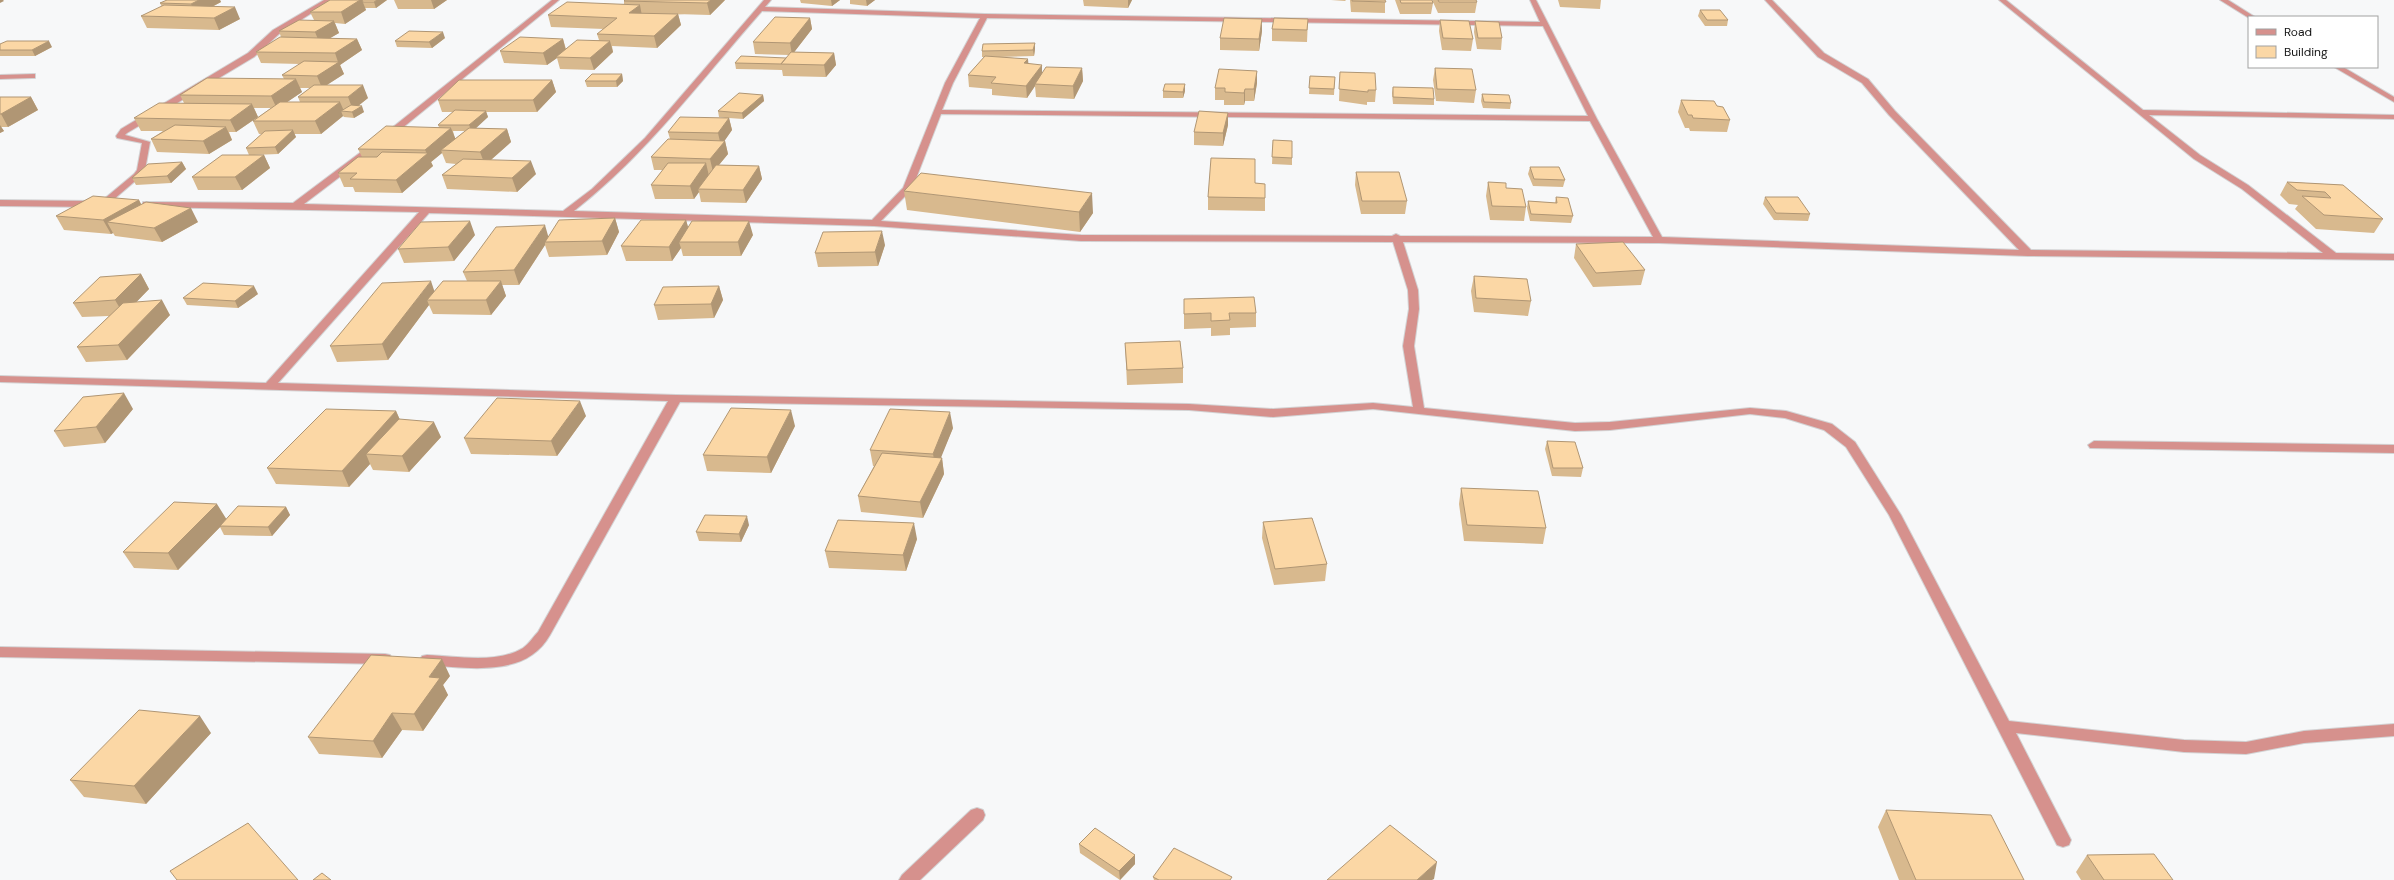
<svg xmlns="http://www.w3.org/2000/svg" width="2394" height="880" viewBox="0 0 2394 880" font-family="'DM Sans',sans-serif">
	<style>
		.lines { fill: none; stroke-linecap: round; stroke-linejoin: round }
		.street-casing { stroke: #d3d3d4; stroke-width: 2 }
		.street { fill: #d6918d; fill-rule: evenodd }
		.wall { fill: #d8b98e; fill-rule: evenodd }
		.shaded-wall { fill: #b09674 }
		.building { fill: #fbd7a5; stroke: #b09674 }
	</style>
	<rect width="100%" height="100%" fill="#f7f8f9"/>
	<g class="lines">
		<g class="street-casing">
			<path id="street" d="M324,0H332L279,34L254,57L127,133L125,135L150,142L145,170L141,176L106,206L103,207L98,204L94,207L0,206V200L94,201L98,204L134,174L137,170L142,143L117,138L116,136L121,129L248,53L273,30Z
				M552,0H559L379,147L304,204L563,211L592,189L645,138L764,0H771L765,7L985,14L1540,22L1530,0H1536L1597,119L1662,237L2019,250L1889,115L1862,83L1818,57L1765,0H1772L1824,53L1868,79L1895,111L2031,250L2323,253L2242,189L2194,159L1999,0H2006L2143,110L2394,115V119L2149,115L2200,155L2248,185L2336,253L2394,254V260L2028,256L1659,243L1403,242L1418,290L1419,309L1414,346L1424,408L1575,423L1610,422L1750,408L1786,411L1832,424L1855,442L1901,515L2009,721L2184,740L2246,742L2304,731L2394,724V736L2304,743L2246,754L2184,752L2016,733L2071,840L2069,845L2063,847L2057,845L1889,515L1846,447L1824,430L1785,418L1750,414L1610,430L1575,431L1373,409L1273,417L1189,410L680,402L550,635C526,678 469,668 427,665L422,664L420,660L422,656L427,655C456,656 497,664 523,648C529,644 533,637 538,632L668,401L0,382V376L266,383L419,212L146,207L143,206V202L293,203L373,143ZM762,11L980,18L945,83L903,188L872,220L574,211C647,154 701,80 762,11ZM987,18L1543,26L1588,116L942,110L953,83ZM941,114L1590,121L1653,237L1400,236L1396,234L1392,236L1081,235L881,221L912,189ZM429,213L874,226L1081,241L1393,242L1408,290L1409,309L1403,346L1413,407L1373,403L1273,409L1189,404L676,395L278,383Z
				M2220,0H2228L2255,17L2249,18Z
				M2334,67H2343L2394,97V102Z
				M35,74V78H32L0,79V75Z
				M2094,441L2394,445V453L2090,448L2088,445Z
				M0,647L385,654L390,655L392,659L390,663L385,664L0,657Z
				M977,808L983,810L985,815L983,820L920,880H899L902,875L971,810Z"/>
		</g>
		<use href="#street" class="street"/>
	</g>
	<path class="wall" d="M167,0H220L221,2L212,7L240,19L219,30L147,28L141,16L162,7L160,3Z
		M330,0H387L376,8H365L366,10L345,24L335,23L339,33L330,38L357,39L362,50L340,65L344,74L327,85L368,98L358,106L364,112L354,118L344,117L343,116L321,134H294L296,137L278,154L253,155H264L270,168L242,190H198L192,177L249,155L246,148L262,134H259L253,121L271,108H254L258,117L236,132H229L232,140L209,154L157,152L151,139L163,131H141L134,118L184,103L180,95L284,79L282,75L300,64L261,63L256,52L281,37L279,31L314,20L310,12ZM300,88H311L298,97L300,102H287L302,92Z
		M394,0H447L434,9H398Z
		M725,0L710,15L642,13L678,14L681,25L657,48L612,46L613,52L594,70L560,69L557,58L547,65L504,63L500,51L563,39L566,49L599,40L597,34L604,29L551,27L548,15L624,4V1Z
		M800,0H840L832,6L801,3Z
		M850,0H875L867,6L850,4Z
		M1083,0H1132L1128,8L1084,6Z
		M1331,0H1346L1345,1Z
		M1350,0H1385V13L1351,12Z
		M1395,0H1432L1433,3L1431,14H1400Z
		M1433,0H1476L1477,2L1475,13H1438L1433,2Z
		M1558,0H1601L1600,9L1560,7Z
		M1700,10L1728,20L1727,26H1705L1698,16Z
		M810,18L812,29L794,52L834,53L836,65L826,77L783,76L782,70L736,69L735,63L786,58L789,55L755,54L753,42Z
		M1308,19L1307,42L1272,41V29Z
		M1440,20L1473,39L1471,51L1442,50L1439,31Z
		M1475,21L1502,38L1501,50L1477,49L1474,32Z
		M1262,31L1259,51L1220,50V38Z
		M445,38L432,48L397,47L395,41Z
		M0,44L52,47L35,56H0Z
		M1035,49L1034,56L999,57L1028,59V64L1042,73L1082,68L1083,81L1074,99L1036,97L1035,86L1027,98L992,95V89L969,87L968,75L984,57H982V51Z
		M1435,68L1476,90L1474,103L1436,101L1433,80Z
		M1257,71V83L1254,101H1245L1244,105H1224V100H1215V88Z
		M1340,72L1376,90L1375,102H1367V105L1339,101Z
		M622,74L623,81L617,87H587L585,81Z
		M1310,76L1335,77L1334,95L1309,94Z
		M552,80L556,92L537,112H486L488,117L475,128L507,129L511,142L491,160L536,174L517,192L447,189L442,175L456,164L446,163L442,153L431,162L433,166L402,193L355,192L353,187H344L338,173L362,157L358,149L439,127L438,125L453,112H442L438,100ZM453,131H465L455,139Z
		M1393,87L1434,99V105L1393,104L1392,93Z
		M1163,91H1185L1183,98H1163Z
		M1482,94L1511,103L1510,109L1483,108L1481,101Z
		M763,95L764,101L743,119L729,118L732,130L724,141H725L728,154L719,165L759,166L762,179L746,203L701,202L699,192L694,199H655L651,185L663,170H654L651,157L670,139L668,132L725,118L719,117L718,111Z
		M0,97H31L38,110L8,127H1L4,131L0,133Z
		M1681,100L1717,106L1730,120L1727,132L1690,131L1689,128H1685L1678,112Z
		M1228,113V125L1223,146L1194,145V132Z
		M1273,140L1292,158V165L1272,164Z
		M182,162L186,169L171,183L136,185L132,178Z
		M1530,167L1565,180L1563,187L1533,186L1528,174Z
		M1356,172L1407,201L1405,214H1361L1355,185Z
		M1488,182L1506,188L1526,207L1524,221L1490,220L1486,196Z
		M2287,182L2343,185L2383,219L2374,233L2316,229L2295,209L2298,205L2289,204L2280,195Z
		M1255,183L1265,184V211L1208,210V197Z
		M904,191L1093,213L1080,232L907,210Z
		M1556,197L1573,216L1571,223L1530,221L1527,208L1528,201L1555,203Z
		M1765,197L1810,214L1808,221L1774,220L1763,204Z
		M139,200L141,204L198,222L162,242L115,236L113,233L111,234L64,230L56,216Z
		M615,218L619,232L607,255L549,257L545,245L519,285H502L506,296L491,315L433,314L429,305L388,360L337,362L330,346L435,291L467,281L463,272L548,237Z
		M686,220L688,227L753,235L741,256H683L681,248L672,261H626L621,246Z
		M475,235L454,261L404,263L398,249Z
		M1576,244L1645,270L1641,285L1593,287L1574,258Z
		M885,245L878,266L818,267L815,253Z
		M141,274L149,289L136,302L170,315L127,360L86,362L77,347L109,316L82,317L73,303Z
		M1474,276L1531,301L1528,316L1474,312L1471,291Z
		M719,286L723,300L714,318L658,320L654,305Z
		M258,294L238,308L187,305L183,298Z
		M1184,299L1256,313V327L1230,328V335L1211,336V328L1184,329Z
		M1125,343L1183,368V383L1127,385Z
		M133,409L105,443L64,447L54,431Z
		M396,411L400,420L441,437L409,472L373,470L370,464L349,487L276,484L267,468Z
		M586,416L557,456L471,454L464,438Z
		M795,426L771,473L707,471L703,455Z
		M953,428L940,458H942L944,474L923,518L861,512L858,496L874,466H873L870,450Z
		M1547,441L1583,468L1581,477L1552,476L1545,449Z
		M1461,488L1546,528L1543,544L1464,541L1459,504Z
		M286,507L290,515L272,536L224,535L220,527L178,570L134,568L123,552L226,519Z
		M1263,522L1327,564L1325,581L1274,585L1262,538Z
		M749,525L741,542L699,541L696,532Z
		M917,539L906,571L829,568L825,551Z
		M450,676L443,685L448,695L423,731L402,730L382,758L319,754L308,737Z
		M211,733L146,804L84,797L70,780Z
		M1886,810L2024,880H1899L1878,827Z
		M1079,844L1135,855V864L1120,880L1080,853Z
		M2087,855L2173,880H2081L2076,872Z
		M1153,877L1232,880H1154Z"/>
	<path class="shaded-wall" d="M0,0H3L4,1L0,3Z
		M199,0H220L221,2L196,15L191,4Z
		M360,0H362L366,10L345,24L341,12Z
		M377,0H387L376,8L374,2Z
		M431,0H447L434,9Z
		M711,0H725L710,15L707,3Z
		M831,0H840L832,6Z
		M866,0H875L867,6Z
		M1128,0H1132L1128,8Z
		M640,5L642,16L629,13Z
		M235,7L240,19L219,30L214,18Z
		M678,14L681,25L657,48L654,36Z
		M810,18L812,29L792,55L790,43Z
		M1262,19V31L1259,51V39Z
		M334,21L339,33L320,44L315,32Z
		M443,32L445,38L432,48L429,42Z
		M357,39L362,50L340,65L344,74L322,88L317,76L338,62L335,53Z
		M563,39L566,51L556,57L557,58L547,65L543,53Z
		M49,41L52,47L35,56L32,50Z
		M610,41L613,52L594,70L590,58Z
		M1035,43V49L1034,56L1033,50Z
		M834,53L836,65L826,77L824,65Z
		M1028,59L1029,71L1024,63Z
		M1042,65V77L1035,84V86L1027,98L1026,86Z
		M1082,68L1083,81L1074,99L1073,86Z
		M1257,71V83L1254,101V89Z
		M622,74L623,81L617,87L616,81Z
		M296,79L302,92L277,109L271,96Z
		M552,80L556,92L537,112L533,100Z
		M1185,84V91L1183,98V92Z
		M363,85L368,98L353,110L348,97Z
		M1245,89V101L1244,105V93Z
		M763,95L764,101L743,119L742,113Z
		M31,97L38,110L8,127L1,114Z
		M340,102L344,111H341L343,116L321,134L315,121Z
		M252,104L258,117L236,132L230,120Z
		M362,106L364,112L354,118L352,112Z
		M486,111L488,117L472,132L469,125Z
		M1228,113V125L1223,146V133Z
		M729,118L732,130L721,146L718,133Z
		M0,125L4,131L0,133Z
		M226,127L232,140L209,154L203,141Z
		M451,128L456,140L441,150L442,153L431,162L433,166L402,193L396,180L427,154L425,150Z
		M507,129L511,142L485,165L480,152Z
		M293,130L296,137L278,154L275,147Z
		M725,141L728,154L713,172L710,159Z
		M264,155L270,168L242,190L235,177Z
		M531,161L536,174L517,192L512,178Z
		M182,162L186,169L171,183L167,176Z
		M706,163L709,176L698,189L699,192L694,199L690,186Z
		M759,166L762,179L746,203L743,190Z
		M1092,193L1093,213L1080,232L1079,212Z
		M139,200L146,214L107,222L113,233L111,234L103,220Z
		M191,208L198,222L162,242L154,228Z
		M615,218L619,232L607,255L602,241Z
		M686,220L690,234L679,242L681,248L672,261L669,247Z
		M470,221L475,235L454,261L448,247Z
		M749,221L753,235L741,256L738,242Z
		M545,225L549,239L545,242V245L519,285L514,270Z
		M882,231L885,245L878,266L875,252Z
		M141,274L149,289L124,315L115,300Z
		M431,281L436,296L427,300L429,305L388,360L382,344Z
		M501,281L506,296L491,315L486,300Z
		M254,286L258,294L238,308L235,301Z
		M719,286L723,300L714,318L711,304Z
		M162,300L170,315L127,360L118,345Z
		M124,393L133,409L105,443L96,427Z
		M580,401L586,416L557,456L551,441Z
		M791,410L795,426L771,473L767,457Z
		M396,411L403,427L366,454L370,464L349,487L342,471Z
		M950,412L953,428L936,470L933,454Z
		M434,422L441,437L409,472L402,456Z
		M942,458L944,474L923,518L920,502Z
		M217,504L227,520L178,570L168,553Z
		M286,507L290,515L272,536L268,527Z
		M747,516L749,525L741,542L739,534Z
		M914,523L917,539L906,571L903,555Z
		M442,659L450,676L443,685L448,695L423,731L414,714L429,677Z
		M392,713L402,730L382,758L373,741Z
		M200,716L211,733L146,804L134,786Z
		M1135,855V864L1120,880L1119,871Z
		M1437,862L1434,879L1432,880H1417Z"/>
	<path class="building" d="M167,0H199L191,4L160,3Z
		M330,0H360L341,12H310Z
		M362,0H377L374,2H363Z
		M625,0H711L707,3L624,1Z
		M1352,0H1385L1386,2L1352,1Z
		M1400,0H1432L1433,3H1401Z
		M1438,0H1476L1477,2H1439Z
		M567,2L640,5L629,13L678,14L654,36L597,34L617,18L548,15Z
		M164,5L235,7L214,18L141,16Z
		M1700,10H1720L1728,20H1707Z
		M775,17L810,18L790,43L753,42Z
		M1224,18L1262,19L1259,39L1220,38Z
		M1274,18L1308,19L1307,30L1272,29Z
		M299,20L334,21L315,32L279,31Z
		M1440,20L1469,21L1473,39L1443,38Z
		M1475,21L1499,22L1502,38H1478Z
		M409,31L443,32L429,42L395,41Z
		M280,37L357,39L335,53L256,52Z
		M520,37L563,39L543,53L500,51Z
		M577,40L610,41L590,58L556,57Z
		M7,41H49L32,50H0V44Z
		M1035,43L1033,50L982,51L983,44Z
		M791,52L834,53L824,65L781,64Z
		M741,56L786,58L781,64L735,63Z
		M985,56L1028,59L1024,63L1042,65L1026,86L991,83L996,77L968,75Z
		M304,61L339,62L317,76L282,75Z
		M1046,67L1082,68L1073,86L1035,84Z
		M1435,68L1472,69L1476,90L1437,89Z
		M1219,69L1257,71L1254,89H1245L1244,93L1225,92V88H1215Z
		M1340,72L1375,73L1376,90H1368V92L1339,89Z
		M592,74H622L616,81H585Z
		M1310,76L1335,77L1334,89L1309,88Z
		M207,78L296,79L271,96L180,95Z
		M459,80H552L533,100H438Z
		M1165,84H1185L1183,92L1163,91Z
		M314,85H363L348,97H298Z
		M1393,87L1433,88L1434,99L1393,97Z
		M739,93L763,95L742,113L718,111Z
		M1482,94L1509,95L1511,103L1484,102Z
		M0,97H31L1,114H0Z
		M1681,100L1714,101L1717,106L1723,107L1730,120L1693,118L1692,115H1688Z
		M280,102H340L315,121H253Z
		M159,103L252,104L230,120L134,118Z
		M351,105L362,106L352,112L341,111Z
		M455,110L486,111L469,125H438Z
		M1199,111L1228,113L1223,133L1194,132Z
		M680,117L729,118L718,133L668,132Z
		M175,125L226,127L203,141L151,139Z
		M386,126L451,128L425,150L358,149Z
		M469,128L507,129L480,152L441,150Z
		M293,130L275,147L246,148L265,131Z
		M668,139L725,141L710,159L651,157Z
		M1273,140L1292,141V158L1272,157Z
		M382,152L428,153L396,180L350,179L357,173H338L358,157H377Z
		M222,155H264L235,177H192Z
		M1211,158L1255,159V183L1265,184V198L1208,197Z
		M463,159L531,161L512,178L442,175Z
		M182,162L167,176L132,178L148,164Z
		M668,163H706L690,186L651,185Z
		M716,165L759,166L743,190L698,189Z
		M1530,167H1559L1565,180L1534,179Z
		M1356,172H1399L1407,201H1362Z
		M921,173L1092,193L1079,212L904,191Z
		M1488,182L1506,183V188L1522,189L1526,207L1492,206Z
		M2287,182L2343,185L2383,219L2324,215L2302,196L2331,198L2325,192L2297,190Z
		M93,196L139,200L103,220L56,216Z
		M1556,197L1568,198L1573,216L1531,214L1528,201L1557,203Z
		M1765,197H1798L1810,214L1776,213Z
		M146,202L191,208L154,228L107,222Z
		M615,218L602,241L545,242L559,220Z
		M641,220H686L669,247L621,246Z
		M470,221L448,247L398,249L421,222Z
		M692,221H749L738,242H679Z
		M545,225L514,270L463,272L496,227Z
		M882,231L875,252L815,253L823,232Z
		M1623,242L1645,270L1596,273L1576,244Z
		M141,274L115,300L73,303L100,277Z
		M1474,276L1527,279L1531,301L1476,298Z
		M431,281L382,344L330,346L382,283Z
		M443,281H501L486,300H427Z
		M203,283L254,286L235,301L183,298Z
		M719,286L711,304L654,305L663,287Z
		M1254,297L1256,313H1229L1230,320L1211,321V313L1184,314V299Z
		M162,300L118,345L77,347L123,303Z
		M1180,341L1183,368L1127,370L1125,343Z
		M124,393L96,427L54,431L83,397Z
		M497,398L580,401L551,441L464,438Z
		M731,408L791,410L767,457L703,455Z
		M326,409L396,411L342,471L267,468Z
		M890,409L950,412L933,454L870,450Z
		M399,419L434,422L402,456L366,454Z
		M1547,441L1575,442L1583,468H1553Z
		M882,453L942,458L920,502L858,496Z
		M1461,488L1538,491L1546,528L1467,525Z
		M174,502L217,504L168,553L123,552Z
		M238,506L286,507L268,527L220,526Z
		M705,515L747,516L739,534L696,532Z
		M1312,518L1327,564L1275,569L1263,522Z
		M838,520L914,523L903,555L825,551Z
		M371,655L442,659L429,677L440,678L414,714L392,713L373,741L308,737Z
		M139,710L200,716L134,786L70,780Z
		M1886,810L1991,815L2024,880H1916Z
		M248,823L298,880H177L170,871Z
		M1390,825L1437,862L1417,880H1327Z
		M1095,828L1135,855L1119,871L1079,844Z
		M1174,848L1232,877L1230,880H1159L1153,877Z
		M2154,854L2173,880H2104L2087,855Z
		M322,873L331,880H313Z"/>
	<rect x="2248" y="16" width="130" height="52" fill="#ffffff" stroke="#a1a1a1"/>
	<rect x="2256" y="29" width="20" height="6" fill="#d6918d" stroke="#a1a1a1"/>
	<text x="2284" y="36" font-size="12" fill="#131313">Road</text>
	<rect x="2256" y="46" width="20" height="12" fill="#fbd7a5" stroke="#a1a1a1"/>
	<text x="2284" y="56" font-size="12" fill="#131313">Building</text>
</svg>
